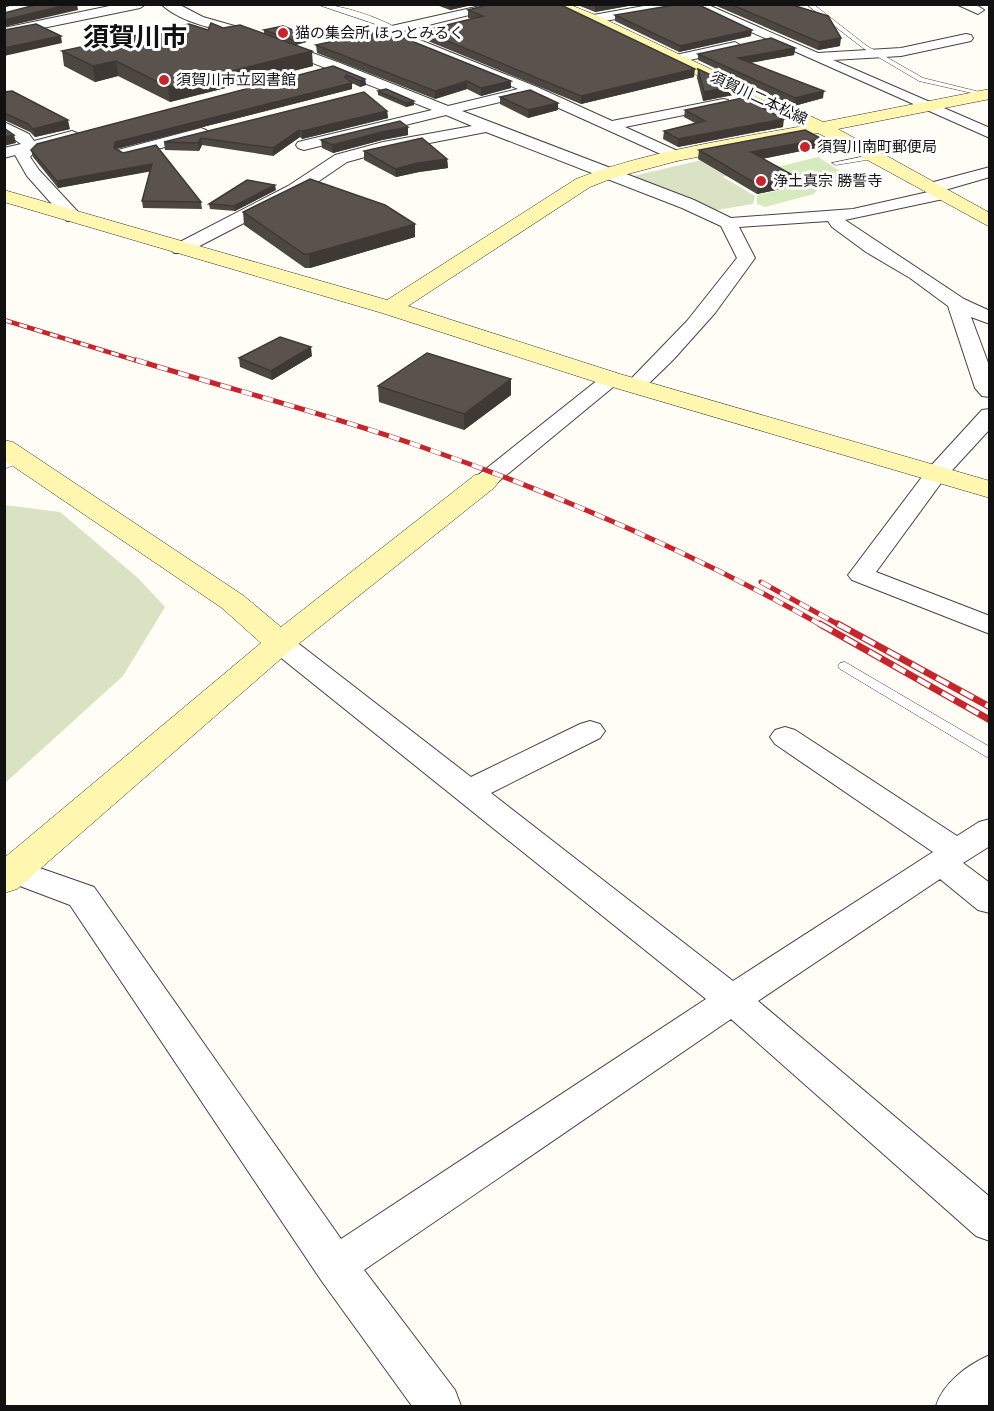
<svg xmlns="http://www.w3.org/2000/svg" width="994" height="1411" viewBox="0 0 994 1411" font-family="'Libre Baskerville','Noto Sans JP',serif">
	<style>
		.green { fill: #d5ebbd }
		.cemetery { fill: #d9e3c4 }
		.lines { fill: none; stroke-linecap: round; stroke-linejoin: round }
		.lane-casing { stroke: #444; stroke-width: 1 }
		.street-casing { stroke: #444; stroke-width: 2 }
		.secondary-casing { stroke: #333; stroke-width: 1 }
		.lane { fill: #fff; fill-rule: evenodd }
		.street { fill: #fff; fill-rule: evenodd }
		.secondary { fill: #fff6b0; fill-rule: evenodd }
		.rail-far2-casing { stroke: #c4262e; stroke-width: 4.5 }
		.rail-far1-casing { stroke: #c4262e; stroke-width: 5 }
		.rail-casing { stroke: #c4262e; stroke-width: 7 }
		.rail-far2 { stroke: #fff; stroke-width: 3; stroke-dasharray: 8; stroke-linecap: butt }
		.rail-far1 { stroke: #fff; stroke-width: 4; stroke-dasharray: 11; stroke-linecap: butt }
		.rail { stroke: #fff; stroke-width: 4.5; stroke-dasharray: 14; stroke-linecap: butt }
		.wall { fill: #4d4742 }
		.shaded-wall { fill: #3f3936 }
		.building { fill: #5a524d; stroke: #3f3936; stroke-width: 1.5 }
		.poi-dot { fill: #c4262e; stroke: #fff; stroke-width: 2 }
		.labels { text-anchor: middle; stroke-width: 6; stroke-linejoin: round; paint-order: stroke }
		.far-poi-label { font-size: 15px; fill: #111; stroke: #fff; text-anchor: start }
		.far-street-label { font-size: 15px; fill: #111; stroke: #fff }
		.far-town-label { font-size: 26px; font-weight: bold; fill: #111; stroke: #fff }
	</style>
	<rect width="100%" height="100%" fill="#fffdf5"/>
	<path class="green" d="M818,157L840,171L839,172L847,179L839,186L817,190L814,194L765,207L757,204V195L798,186L769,169Z"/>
	<path class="cemetery" d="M710,158L734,173L723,177L755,196L753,204L711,211L629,177Z
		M5,505L60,512L138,578L165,607L123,676L5,783Z"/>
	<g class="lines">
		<g class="lane-casing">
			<path id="lane" d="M316,4C339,4 379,17 398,29L393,30Z
				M806,4H813L867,46L923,78L988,94L985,96L919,81L863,48Z
				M875,154L879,156L878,158L836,165L832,163Z
				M22,455L27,458L26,460L4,469V462Z
				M845,662L990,747V759L840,669L838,666L840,663Z"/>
		</g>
		<g class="street-casing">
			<path id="street" d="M119,4H146L140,8L4,36V28Z
				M161,4H178L203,17L252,31L340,63L448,106L518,89L381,31L387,27L489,4H514L400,32L537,87L612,121L723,99L728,100L730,103L728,106L625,127L682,153L684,156L676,161L530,95L462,111L694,200L731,218L853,209L928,192L924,188L926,184L990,167V177L945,190L950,194L948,198L845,220L964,299L990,311V324L971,317L990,368V397L982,396L975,388L948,306L910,278L866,252L832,227L828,221L739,227L755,258L715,313L673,360L642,390L635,392L628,390L624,386L628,382L687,321L737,258L721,226L682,208L486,132L383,152L347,162L300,194L186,253H174L171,249L174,245L288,186L335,155L383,142L472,126L446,115L304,150L298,148L296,145L298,142L432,110C370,85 309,61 246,38C219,28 183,25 161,4Z
				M655,4H686L680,8L593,23L587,19L593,15Z
				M688,4H706L818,53L901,48L966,34L971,35L973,38L971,41L901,56L833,60L990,128V138Z
				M956,4H975L984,10L978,14Z
				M735,42L742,46L740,49L676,63L669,59L671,56Z
				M4,122L29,134L34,141L72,131L77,133L80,136L77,139L37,149L30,157L39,170L79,213L82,217L79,221H67L27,176L15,155L4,158V148L21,144L4,132Z
				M201,128L206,130L209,133L206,136L124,158L116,153L118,150Z
				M611,373L618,375L621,379L618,383L493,486L485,488L477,486L473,481L477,476L604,375Z
				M990,409V429L944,479L876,572L990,616V634L852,580L848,575L928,469L982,410Z
				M280,635L290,637L471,777L580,724L590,721L600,724L605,731L600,738L491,793L733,981L933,852L775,744L770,737L775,730L785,727L795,730L957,836L979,822L990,819V846L963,863L990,883V913L978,910L940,879L758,1001L990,1197V1241L976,1236L731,1019L364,1270L455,1390L461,1406H412L321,1280L70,905L4,880V862L14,859L94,887L341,1239L706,999L270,649L266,643L270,637Z
				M990,1355V1406H936C943,1383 967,1365 990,1355Z"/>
		</g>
		<g class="secondary-casing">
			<path id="secondary" d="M547,4H568L598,16L823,122L990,89V99L838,129L990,213V227L818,133L677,161L613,178L590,187L408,306L620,374L990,481V498L602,384L382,313L4,202V190L387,300L576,179C648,151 727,140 803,126Z
				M4,440L13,442L244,596L281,627L475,475L485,473L495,475L499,481L495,487L291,650L17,889L4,893V858L261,643L222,608L4,460Z"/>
		</g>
		<use href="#lane" class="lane"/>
		<use href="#street" class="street"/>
		<use href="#secondary" class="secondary"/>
		<g class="rail-far2-casing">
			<path id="rail-far2" d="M4,320L141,362"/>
		</g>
		<g class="rail-far1-casing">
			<path id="rail-far1" d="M136,360C230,389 326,414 419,446C558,494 695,554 823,626
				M761,582L841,626"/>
		</g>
		<g class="rail-casing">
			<path id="rail" d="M820,624L990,720
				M838,624L990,707"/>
		</g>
		<use href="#rail-far2" class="rail-far2"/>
		<use href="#rail-far1" class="rail-far1"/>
		<use href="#rail" class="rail"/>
	</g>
	<path class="wall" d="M434,4H476L450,10Z
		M575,4H639L595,12Z
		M712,4H789L840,46L818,50Z
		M468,10L694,77L581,104L423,39V31L472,19L468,18Z
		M615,15L751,36L679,52L615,21Z
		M223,28L264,33V30L310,37V41L296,45L313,66L170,102L118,76L95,82L64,66L62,51Z
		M316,45L511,81V88L481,96L467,89L435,99L317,53Z
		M795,48L794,55L750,63L823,98L794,106L698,60V54Z
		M333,66L365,79L366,85L360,87L352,83V89L116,149L201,202L202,209L143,208L142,201L150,171L58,188L33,157L31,150Z
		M698,69L733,95L703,101L697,78Z
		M378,91L414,101V105L406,107L378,95Z
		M4,92L70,129L35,137L30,132L4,120Z
		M500,97L558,110L528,118L500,104Z
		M685,110L769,111L783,127L678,147L663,139L664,131L695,123L684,117Z
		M387,111L388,118L302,139L300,137L273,156L202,145L199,151L165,150L164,142Z
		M408,127V135L382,140L333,153L322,148L321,140Z
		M822,139L821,147L762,159L796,177L795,186L757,194L698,159L699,150Z
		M364,151L447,159L448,168L419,172L396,177L364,160Z
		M276,190L235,211L210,209L209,204Z
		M243,212L415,224V237L310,268H305L244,225Z
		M312,356L272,380L240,367L239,358Z
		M378,386L511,395L464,430L379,402Z"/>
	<path class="shaded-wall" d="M4,4H15L4,8Z
		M71,4H77L78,10L4,27V20Z
		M449,4H476L450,10Z
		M598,4H639L595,12V5Z
		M752,30L751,36L679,52L680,46Z
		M61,36L62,43L4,56V48Z
		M310,37V41L295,45V41Z
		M841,38L840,46L818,50L819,42Z
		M795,48L794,55L737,65L738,58Z
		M312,51L313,66L170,102L168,87Z
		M116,61L118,76L95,82L93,66Z
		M695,69L694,77L581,104V96Z
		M365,79L366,85L360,87V81Z
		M467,81V89L435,99V91Z
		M511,81V88L481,96V88Z
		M352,83V89L116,149L115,155L114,148L115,142Z
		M734,86L733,95L703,101L704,92Z
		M824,91L823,98L794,106L795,98Z
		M414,101V105L406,107V103Z
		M558,103V110L528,118V110Z
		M770,104L769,112L760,107Z
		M387,111L388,118L302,139V131Z
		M784,119L783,127L678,147V139Z
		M68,120L70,129L35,137L33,129Z
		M408,127V135L382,140L333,153L332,145L382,132Z
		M299,130L300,137L273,156V148Z
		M14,135L16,143L4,146V137Z
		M201,138L202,145L199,151L198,143Z
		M822,139L821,147L750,161L751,152Z
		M447,159L448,168L419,172L396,177L395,169L418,163Z
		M152,164L153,171L58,188L57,181Z
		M796,177L795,186L757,194L758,185Z
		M275,185L276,190L235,211L234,206Z
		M415,224V237L310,268L309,254Z
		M311,347L312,356L272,380L271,371Z
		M511,379V395L464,430V414Z"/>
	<path class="building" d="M39,4H71L4,20V13Z
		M491,4H559L695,69L581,96L423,31L483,16L468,10Z
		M680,4H697L752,30L680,46L615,15Z
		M730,4H789L828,16L841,38L819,42Z
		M211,23L223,28L240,25L312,51L168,87L116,61L93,66L62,51L189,24L208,30Z
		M36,24L61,36L4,48V30Z
		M283,26L310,37L295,41L264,30Z
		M384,30L511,81L481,88L467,81L435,91L316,45Z
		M771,38L795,48L738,58L824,91L795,98L698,54Z
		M333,66L365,79L360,81L346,75L345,77L352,83L115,142L114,148L123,153L156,145L201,202L142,201L152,164L57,181L31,150L37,144Z
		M698,69L734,86L704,92Z
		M386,89L414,101L406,103L378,91Z
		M530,90L558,103L528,110L500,97Z
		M12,91L68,120L33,129L28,124L4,113V92Z
		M364,92L387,111L302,131L299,130L273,148L201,138L198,143L164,142Z
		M752,96L770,104L760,107L784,119L678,139L664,131L705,121L685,110Z
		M400,121L408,127L382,132L332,145L321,140Z
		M4,128L14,135L4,137Z
		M805,130L822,139L751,152L796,177L758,185L699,150Z
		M422,138L447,159L418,163L395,169L364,151Z
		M310,179L385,205L415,224L309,254H304L243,212Z
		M247,180L275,185L234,206L209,204Z
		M280,337L311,347L271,371L239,358Z
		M427,353L511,379L464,414L378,386Z"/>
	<g class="poi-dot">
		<circle cx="283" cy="33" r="6"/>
		<circle cx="164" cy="80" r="6"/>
		<circle cx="805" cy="147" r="6"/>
		<circle cx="761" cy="181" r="6"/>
	</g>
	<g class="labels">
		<g class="far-poi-label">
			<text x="295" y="38">猫の集会所 ほっとみるく</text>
			<text x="176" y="85">須賀川市立図書館</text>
			<text x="817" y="152">須賀川南町郵便局</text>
			<text x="773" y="186">浄土真宗 勝誓寺</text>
		</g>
		<g class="far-street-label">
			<text transform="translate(759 98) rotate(25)" y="5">須賀川二本松線</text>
		</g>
		<g class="far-town-label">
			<text x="135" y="46">須賀川市</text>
		</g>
	</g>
	<rect width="994" height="1411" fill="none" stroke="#111111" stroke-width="12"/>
</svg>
